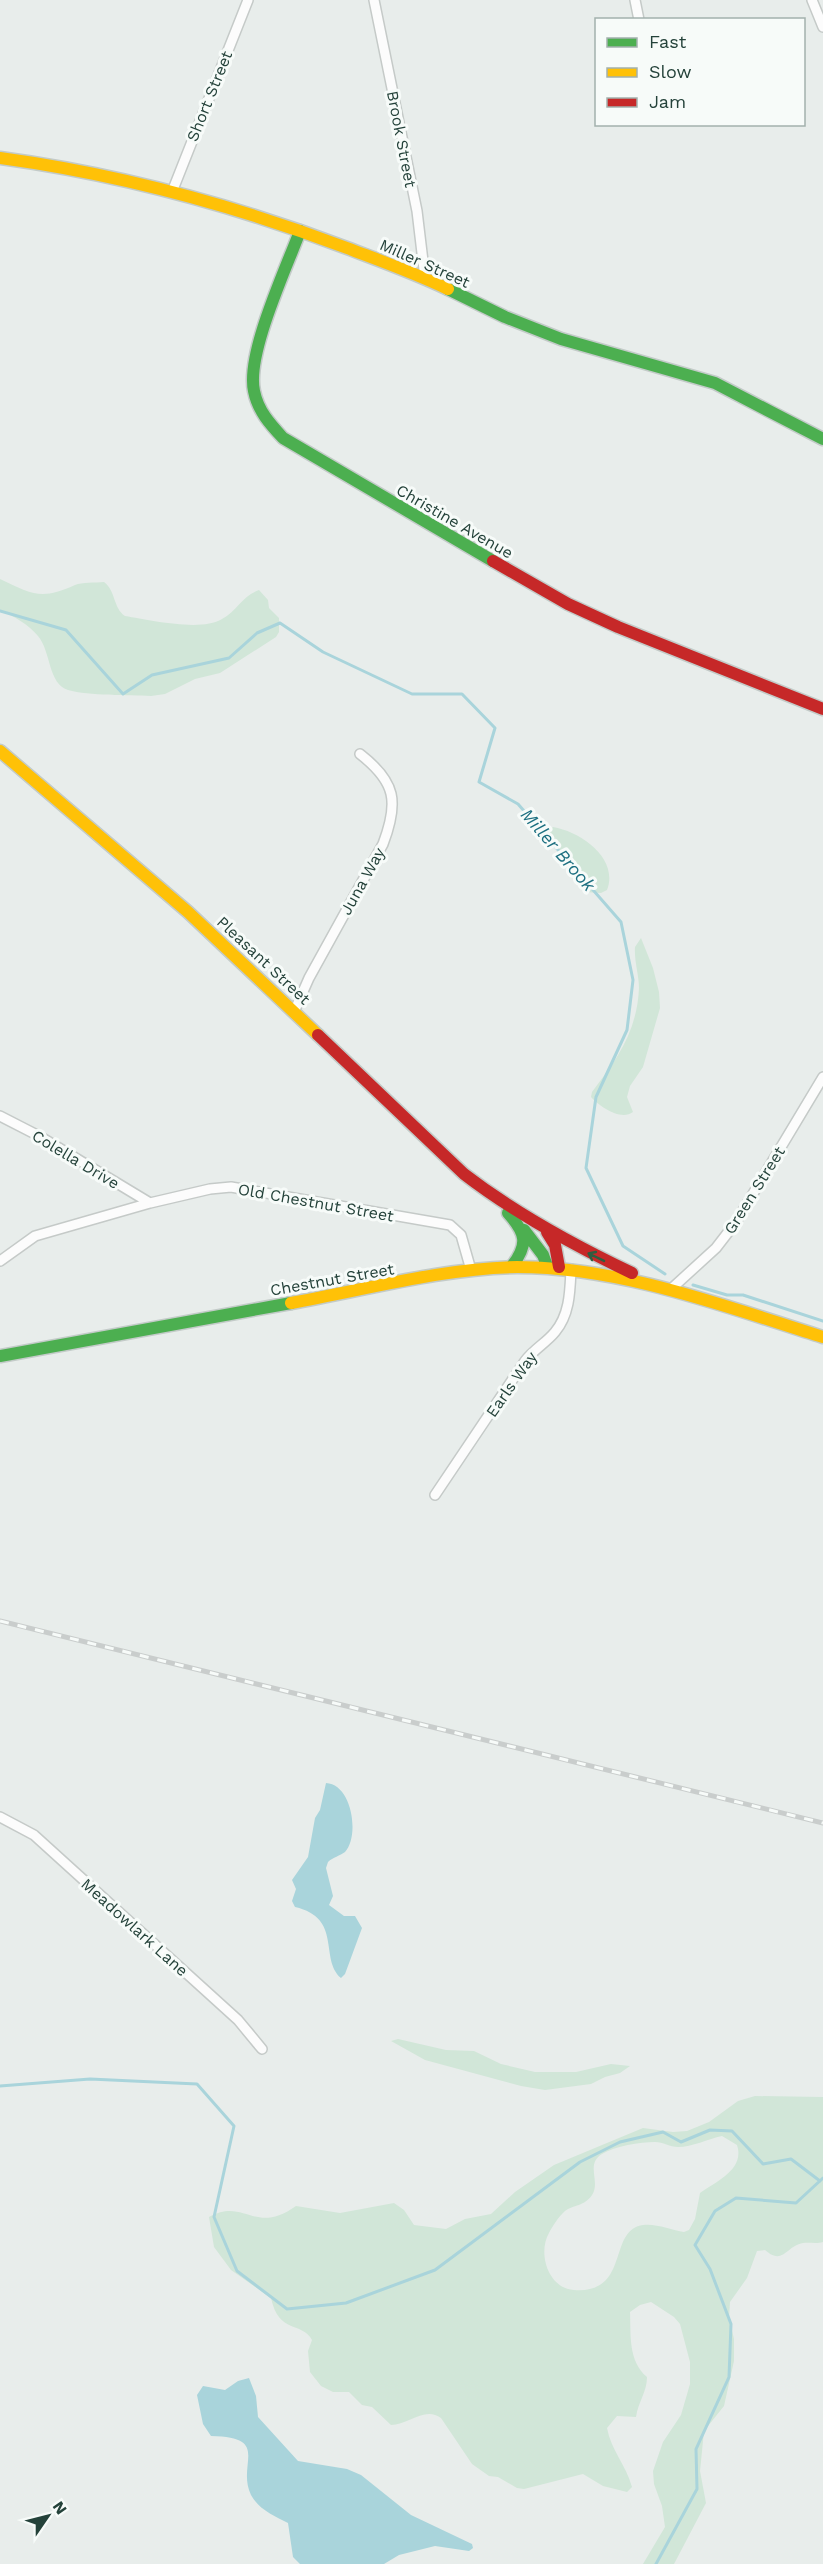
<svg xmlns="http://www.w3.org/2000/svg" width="823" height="2564" viewBox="0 0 823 2564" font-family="'Work Sans',sans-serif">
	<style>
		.green { fill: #d1e6d8; fill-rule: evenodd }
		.water { fill: #a9d4db }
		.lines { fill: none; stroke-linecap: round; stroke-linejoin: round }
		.stream { stroke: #a9d4db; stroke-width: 3 }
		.street-casing { stroke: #c5cac8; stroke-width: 12 }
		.fast-casing { stroke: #c3cbc8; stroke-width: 15 }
		.slow-casing { stroke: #c3cbc8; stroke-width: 15 }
		.jam-casing { stroke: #c3cbc8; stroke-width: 15 }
		.street { stroke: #fcfcfc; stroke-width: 9 }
		.fast { stroke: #4caf50; stroke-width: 12 }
		.slow { stroke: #ffc107; stroke-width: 12 }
		.jam { stroke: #c62828; stroke-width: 12 }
		.rail-casing { stroke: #c9cdcc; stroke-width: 5 }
		.rail { stroke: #f7fbf9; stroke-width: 3; stroke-dasharray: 9; stroke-linecap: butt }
		.oneway { stroke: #2e5d40 }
		.labels { text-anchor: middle; stroke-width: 6; stroke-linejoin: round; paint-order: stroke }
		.street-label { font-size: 16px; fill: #24423a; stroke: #f7fbf9 }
		.water-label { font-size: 18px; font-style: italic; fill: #1c6f80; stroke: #f7fbf9 }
	</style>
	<rect width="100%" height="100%" fill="#e8edeb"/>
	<path class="green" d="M0,579C33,595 42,600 75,585C82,582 95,583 104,582C116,591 113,608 125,616C150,620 201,632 222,619C237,611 242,596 259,590L268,600L269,608L279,618V632L276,637L220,673L195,679L165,694L151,696C129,695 89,696 68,690C48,684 51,651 38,636C29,625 13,615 0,611Z
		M553,827C582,832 619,859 607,890L601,893L584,892C568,874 557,854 549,831Z
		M641,938L653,968L659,992L660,1008L643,1067L630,1086L627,1097L633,1112C621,1121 600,1107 591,1097L592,1092C617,1059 637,1032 639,988C639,975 634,961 635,947Z
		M398,2039L446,2050L474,2051L501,2064L535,2072H576L611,2064L630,2066L620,2073L605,2077L591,2084L545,2090L521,2086L425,2060L391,2041Z
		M755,2096L823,2097V2242C816,2244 810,2242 803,2243C786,2246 783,2266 765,2250L757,2251L747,2278L730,2302L729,2318L734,2339V2361L724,2406L704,2431L700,2471L706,2503L674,2564H643L665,2527L662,2506L654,2484L653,2471L663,2442L681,2415L690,2384V2362L680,2324L674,2317L651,2302L640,2305L630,2312C631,2335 628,2361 647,2377C647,2392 638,2402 636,2417L617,2416L607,2428C611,2450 626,2465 632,2487L627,2492L603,2486L583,2474L524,2489L517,2488L498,2477L489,2476L472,2464L441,2418C425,2406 408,2425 391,2425L372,2407L362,2405L349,2392H333L321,2386L310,2372L308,2351L312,2340C302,2321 279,2335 271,2298L231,2270L214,2247L209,2217C245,2197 254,2236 296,2206L340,2213L394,2203L404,2210L414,2225L446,2229L465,2219L491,2214L515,2192L554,2165L643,2128L673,2132L687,2131L709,2122L738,2101ZM722,2136L737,2145C745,2169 717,2181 700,2193L695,2219L689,2230L684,2232C672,2230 655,2223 643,2225C607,2230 631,2294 574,2290C549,2289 537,2254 549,2233C552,2227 559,2216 565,2211C573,2205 585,2206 592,2195C601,2182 585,2164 602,2154C615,2146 640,2142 655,2142C663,2142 670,2147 678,2147C692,2147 708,2139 722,2136Z"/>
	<path class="water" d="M326,1783C352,1784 360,1836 345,1852C340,1856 333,1857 328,1862L326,1868L333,1896L329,1905L344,1916H355L362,1928L345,1974L341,1978C319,1959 343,1918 295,1907L292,1901L296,1889L292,1880L308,1857L315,1818L320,1810Z
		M249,2378L256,2396L258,2417L298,2461L347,2469L361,2475L411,2515L472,2544L473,2548L469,2551L435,2546L399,2555L384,2564H300L293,2557L288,2523C275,2516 259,2510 251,2495C236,2464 272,2437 211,2436L203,2424L197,2395L203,2386L225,2390L238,2381Z"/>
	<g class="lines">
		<path class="stream" d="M0,611L66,630L123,694L152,675L229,658L257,633L280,623L323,652L412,694H462L495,728L479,782L518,804L621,922L633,980L627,1030L596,1097L586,1168L623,1246L665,1274
			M693,1285L727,1295H743L823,1321
			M0,2086L90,2079L197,2084L234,2126L214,2217L237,2271L287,2309L346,2303L435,2270L580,2162L620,2142L663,2132L681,2142L710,2130L732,2131L763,2164L791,2159L820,2181
			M656,2564L697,2489L696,2449L729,2377L731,2324L710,2269L695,2245L715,2211L736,2198L796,2203L823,2178"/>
		<g class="street-casing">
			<path id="street" d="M374,0L417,211L425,278
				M635,0L639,20
				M812,0L823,27
				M172,192L248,0
				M294,1012L309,978L383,844C399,802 396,782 360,754
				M0,1116L39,1136L150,1203
				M0,1261L35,1236L150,1203L210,1189L231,1187L450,1225L461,1235L471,1270
				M670,1290L716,1248L736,1222L823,1077
				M435,1495L525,1361C534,1349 546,1343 555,1332C570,1314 570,1291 571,1269
				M0,1817L34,1835L238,2020L262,2049"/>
		</g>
		<g class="fast-casing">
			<path id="fast" d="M300,231C286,269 246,354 254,391C258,411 270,424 283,438L493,561
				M448,289L505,317L561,339L715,383L823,439
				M508,1213C526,1233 529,1244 512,1266
				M524,1230L543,1255L547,1266
				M0,1356L291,1303"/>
		</g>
		<g class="slow-casing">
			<path id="slow" d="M0,158C118,174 236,206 347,248C381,261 415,273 448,289
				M0,751L188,912L318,1035
				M291,1303C364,1290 443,1268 517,1267C622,1267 724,1306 823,1337"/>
		</g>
		<g class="jam-casing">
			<path id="jam" d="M493,561L568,604L618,627L823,709
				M318,1035L464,1174C516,1214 573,1245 632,1273
				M547,1232L555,1245L559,1267"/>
		</g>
		<use href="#street" class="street"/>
		<use href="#fast" class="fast"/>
		<use href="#slow" class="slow"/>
		<use href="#jam" class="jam"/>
		<g class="rail-casing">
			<path id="rail" d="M0,1621L823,1823"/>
		</g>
		<use href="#rail" class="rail"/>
	</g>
	<defs><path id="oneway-shaft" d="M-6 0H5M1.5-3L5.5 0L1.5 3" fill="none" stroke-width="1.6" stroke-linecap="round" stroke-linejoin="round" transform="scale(1.5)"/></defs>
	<use class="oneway" href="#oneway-shaft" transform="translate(596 1257) rotate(-154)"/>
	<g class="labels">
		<g class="street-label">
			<text transform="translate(209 96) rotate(-68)" y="6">Short Street</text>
			<text transform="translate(402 139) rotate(79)" y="6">Brook Street</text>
			<text transform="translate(425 263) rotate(24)" y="6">Miller Street</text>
			<text transform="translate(455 521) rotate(30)" y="6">Christine Avenue</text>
			<text transform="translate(362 881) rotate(-61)" y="6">Juna Way</text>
			<text transform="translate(264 960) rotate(43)" y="6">Pleasant Street</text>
			<text transform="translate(76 1159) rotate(31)" y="6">Colella Drive</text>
			<text transform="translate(754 1190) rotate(-58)" y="6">Green Street</text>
			<text transform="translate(316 1202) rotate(10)" y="6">Old Chestnut Street</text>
			<text transform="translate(332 1279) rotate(-10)" y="6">Chestnut Street</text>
			<text transform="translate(511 1384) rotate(-55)" y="6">Earls Way</text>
			<text transform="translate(135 1927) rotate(42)" y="6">Meadowlark Lane</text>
		</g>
		<g class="water-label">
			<text transform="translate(558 850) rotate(49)" y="6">Miller Brook</text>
		</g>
	</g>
	<rect x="595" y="18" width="210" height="108" fill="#f7fbf9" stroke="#a3b1ad" stroke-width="1.5"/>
	<rect x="607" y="38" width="30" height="9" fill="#4caf50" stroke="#a3b1ad" stroke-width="1.5"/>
	<text x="649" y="48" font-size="18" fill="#24423a">Fast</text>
	<rect x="607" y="68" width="30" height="9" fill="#ffc107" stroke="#a3b1ad" stroke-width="1.5"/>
	<text x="649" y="78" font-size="18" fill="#24423a">Slow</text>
	<rect x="607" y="98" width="30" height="9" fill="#c62828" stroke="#a3b1ad" stroke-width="1.5"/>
	<text x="649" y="108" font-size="18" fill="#24423a">Jam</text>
	<g transform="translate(48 2516) rotate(55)" stroke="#f7fbf9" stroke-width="4.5" paint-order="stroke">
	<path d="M0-4.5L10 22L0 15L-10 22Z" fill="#24423a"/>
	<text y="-9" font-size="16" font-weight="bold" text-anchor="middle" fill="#24423a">N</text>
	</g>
</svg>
